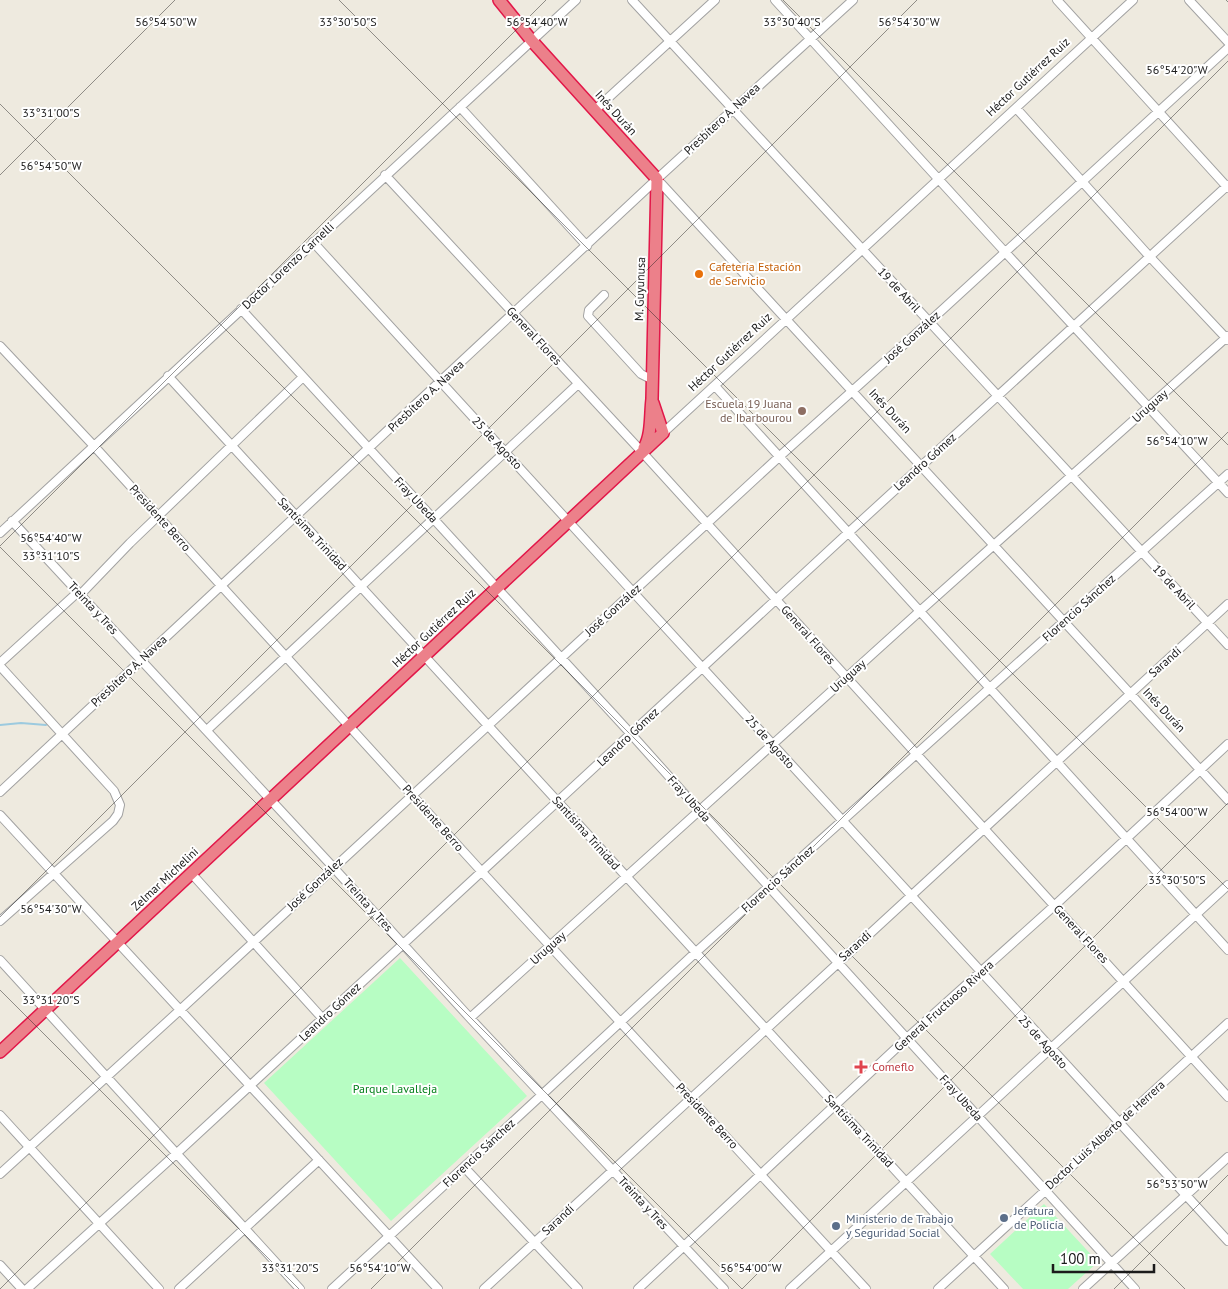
<svg xmlns="http://www.w3.org/2000/svg" width="1228" height="1289" viewBox="0 0 1228 1289" font-family="'PT Sans',sans-serif">
	<style>
		.park { fill: #b7fdc3 }
		.lines { fill: none; stroke-linecap: round; stroke-linejoin: round }
		.stream { stroke: #9ccadf; stroke-width: 2 }
		.minor-casing { stroke: #a2a2a2; stroke-width: 10 }
		.highway-casing { stroke: #e21749; stroke-width: 14 }
		.minor { stroke: #fff; stroke-width: 8 }
		.highway { stroke: #ec808a; stroke-width: 11 }
		.ticks { fill: none; stroke: #1b1b1b; stroke-width: 1; stroke-opacity: 0.45 }
		.food-dot { fill: #e8710a; stroke: #fff; stroke-width: 2 }
		.education-dot { fill: #8d6e63; stroke: #fff; stroke-width: 2 }
		.health-dot { fill: #e0444e; stroke: #fff; stroke-width: 2 }
		.service-dot { fill: #5c6f8a; stroke: #fff; stroke-width: 2 }
		.labels { text-anchor: middle; stroke-width: 4; stroke-linejoin: round; paint-order: stroke }
		.street-label { font-size: 12px; fill: #1b1b1b; stroke: #fff }
		.food-label { font-size: 12px; fill: #c56008; stroke: #fff; text-anchor: start }
		.education-label { font-size: 12px; fill: #785e54; stroke: #fff; text-anchor: end }
		.health-label { font-size: 12px; fill: #be3a42; stroke: #fff; text-anchor: start }
		.park-label { font-size: 12px; fill: #037f19; stroke: #fff }
		.service-label { font-size: 12px; fill: #4e5e75; stroke: #fff; text-anchor: start }
		.ticks-label { font-size: 12px; text-anchor: middle; fill: #1b1b1b; stroke: #fff; stroke-width: 4; stroke-linejoin: round; paint-order: stroke }
	</style>
	<rect width="100%" height="100%" fill="#eeeadf"/>
	<path class="park" d="M400,958L527,1096L391,1221L264,1083Z
		M1044,1204L1098,1262L1068,1289H1023L990,1254Z"/>
	<g class="lines">
		<path class="stream" d="M0,725L21,723L46,725"/>
		<g class="minor-casing">
			<path id="minor" d="M632,0L1228,645
				M775,0L1005,252L1228,493
				M1057,0L1228,188
				M1189,0L1228,42
				M460,107L587,246
				M1016,108L1150,257L1228,340
				M595,110L715,0
				M385,175L642,452L1228,1097
				M657,179L1228,800
				M313,242C618,575 922,910 1228,1241
				M604,295L589,310L588,316L641,374L651,379
				M241,309L631,734L699,810L1135,1289
				M0,346L94,446L482,872L866,1289
				M168,376L1004,1289
				M715,386L1228,950
				M663,433L1133,0
				M12,521L333,867L470,1018L724,1289
				M0,533L576,0
				M80,595L130,543L303,377
				M0,663L78,592
				M0,666L114,791L120,805L118,814L113,821L0,921
				M207,730L578,384
				M0,792L657,179L853,0
				M0,815L438,1289
				M191,873L323,1019
				M0,960L300,1289
				M470,1018L920,611L1228,336
				M0,1115L159,1289
				M464,1167L578,1289
				M0,1174L180,1010L780,456L929,322L1228,48
				M0,1265L22,1289
				M27,1289L176,1154L848,533L1228,185
				M179,1289L319,1160
				M332,1289L695,953L1228,474
				M484,1289L1228,604
				M638,1289L907,1038L1054,906L1228,744
				M790,1289L1228,885
				M938,1289L1228,1023
				M1083,1289L1228,1157"/>
		</g>
		<g class="highway-casing">
			<path id="highway" d="M499,0L532,41L657,179L652,399C650,415 652,434 644,448
				M653,403L663,433
				M0,1052L663,433"/>
		</g>
		<use href="#minor" class="minor"/>
		<use href="#highway" class="highway"/>
	</g>
	<path class="ticks" d="M339,0L1228,889M783,0L1228,445M1226,0L1228,2M0,104L1185,1289M0,175L175,0M0,546L546,0M0,547L742,1289M0,917L917,0M0,990L299,1289M0,1289L1228,61M371,1289L1228,432M742,1289L1228,803M1114,1289L1228,1175"/>
	<circle class="food-dot" cx="699" cy="274" r="5"/>
	<circle class="education-dot" cx="802" cy="411" r="5"/>
	<path class="health-dot" d="M858.5 1059.5h5v5h5v5h-5v5h-5v-5h-5v-5h5z"/>
	<g class="service-dot">
		<circle cx="1004" cy="1218" r="5"/>
		<circle cx="836" cy="1226" r="5"/>
	</g>
	<g class="labels">
		<g class="street-label">
			<text transform="translate(1028 77) rotate(-43)" y="4">Héctor Gutiérrez Ruiz</text>
			<text transform="translate(616 113) rotate(48)" y="4">Inés Durán</text>
			<text transform="translate(722 119) rotate(-43)" y="4">Presbítero A. Navea</text>
			<text transform="translate(288 266) rotate(-43)" y="4">Doctor Lorenzo Carnelli</text>
			<text transform="translate(640 289) rotate(-88)" y="4">M. Guyunusa</text>
			<text transform="translate(899 290) rotate(47)" y="4">19 de Abril</text>
			<text transform="translate(534 336) rotate(47)" y="4">General Flores</text>
			<text transform="translate(912 337) rotate(-42)" y="4">José González</text>
			<text transform="translate(730 352) rotate(-43)" y="4">Héctor Gutiérrez Ruiz</text>
			<text transform="translate(426 396) rotate(-43)" y="4">Presbítero A. Navea</text>
			<text transform="translate(1150 406) rotate(-42)" y="4">Uruguay</text>
			<text transform="translate(890 411) rotate(47)" y="4">Inés Durán</text>
			<text transform="translate(497 443) rotate(47)" y="4">25 de Agosto</text>
			<text transform="translate(925 462) rotate(-42)" y="4">Leandro Gómez</text>
			<text transform="translate(416 500) rotate(47)" y="4">Fray Ubeda</text>
			<text transform="translate(160 518) rotate(48)" y="4">Presidente Berro</text>
			<text transform="translate(312 534) rotate(47)" y="4">Santísima Trinidad</text>
			<text transform="translate(1174 587) rotate(47)" y="4">19 de Abril</text>
			<text transform="translate(93 608) rotate(47)" y="4">Treinta y Tres</text>
			<text transform="translate(1079 608) rotate(-42)" y="4">Florencio Sánchez</text>
			<text transform="translate(613 610) rotate(-42)" y="4">José González</text>
			<text transform="translate(434 628) rotate(-43)" y="4">Héctor Gutiérrez Ruiz</text>
			<text transform="translate(808 635) rotate(48)" y="4">General Flores</text>
			<text transform="translate(1165 662) rotate(-42)" y="4">Sarandí</text>
			<text transform="translate(129 671) rotate(-43)" y="4">Presbítero A. Navea</text>
			<text transform="translate(848 676) rotate(-42)" y="4">Uruguay</text>
			<text transform="translate(1164 710) rotate(47)" y="4">Inés Durán</text>
			<text transform="translate(628 737) rotate(-43)" y="4">Leandro Gómez</text>
			<text transform="translate(770 742) rotate(48)" y="4">25 de Agosto</text>
			<text transform="translate(689 799) rotate(48)" y="4">Fray Ubeda</text>
			<text transform="translate(433 818) rotate(48)" y="4">Presidente Berro</text>
			<text transform="translate(586 833) rotate(48)" y="4">Santísima Trinidad</text>
			<text transform="translate(165 879) rotate(-43)" y="4">Zelmar Michelini</text>
			<text transform="translate(778 879) rotate(-42)" y="4">Florencio Sánchez</text>
			<text transform="translate(315 884) rotate(-43)" y="4">José González</text>
			<text transform="translate(368 905) rotate(48)" y="4">Treinta y Tres</text>
			<text transform="translate(1081 934) rotate(47)" y="4">General Flores</text>
			<text transform="translate(855 946) rotate(-42)" y="4">Sarandí</text>
			<text transform="translate(548 948) rotate(-42)" y="4">Uruguay</text>
			<text transform="translate(944 1006) rotate(-42)" y="4">General Fructuoso Rivera</text>
			<text transform="translate(330 1012) rotate(-43)" y="4">Leandro Gómez</text>
			<text transform="translate(1043 1042) rotate(48)" y="4">25 de Agosto</text>
			<text transform="translate(961 1098) rotate(48)" y="4">Fray Ubeda</text>
			<text transform="translate(707 1116) rotate(47)" y="4">Presidente Berro</text>
			<text transform="translate(859 1131) rotate(47)" y="4">Santísima Trinidad</text>
			<text transform="translate(1105 1135) rotate(-42)" y="4">Doctor Luis Alberto de Herrera</text>
			<text transform="translate(479 1153) rotate(-43)" y="4">Florencio Sánchez</text>
			<text transform="translate(643 1203) rotate(47)" y="4">Treinta y Tres</text>
			<text transform="translate(558 1220) rotate(-43)" y="4">Sarandí</text>
		</g>
		<g class="food-label">
			<text x="709" y="271">Cafetería Estación<tspan x="709" dy="14">de Servicio</tspan></text>
		</g>
		<g class="education-label">
			<text x="792" y="408">Escuela 19 Juana<tspan x="792" dy="14">de Ibarbourou</tspan></text>
		</g>
		<g class="health-label">
			<text x="872" y="1071">Comeflo</text>
		</g>
		<g class="park-label">
			<text x="395" y="1093">Parque Lavalleja</text>
		</g>
		<g class="service-label">
			<text x="1014" y="1215">Jefatura<tspan x="1014" dy="14">de Policía</tspan></text>
			<text x="846" y="1223">Ministerio de Trabajo<tspan x="846" dy="14">y Seguridad Social</tspan></text>
		</g>
	</g>
	<g class="ticks-label">
		<text x="166" y="26">56°54'50"W</text>
		<text x="348" y="26">33°30'50"S</text>
		<text x="537" y="26">56°54'40"W</text>
		<text x="792" y="26">33°30'40"S</text>
		<text x="909" y="26">56°54'30"W</text>
		<text x="1177" y="74">56°54'20"W</text>
		<text x="51" y="117">33°31'00"S</text>
		<text x="51" y="170">56°54'50"W</text>
		<text x="1177" y="445">56°54'10"W</text>
		<text x="51" y="542">56°54'40"W</text>
		<text x="51" y="560">33°31'10"S</text>
		<text x="1177" y="816">56°54'00"W</text>
		<text x="1177" y="884">33°30'50"S</text>
		<text x="51" y="913">56°54'30"W</text>
		<text x="51" y="1004">33°31'20"S</text>
		<text x="1177" y="1188">56°53'50"W</text>
		<text x="290" y="1272">33°31'20"S</text>
		<text x="380" y="1272">56°54'10"W</text>
		<text x="751" y="1272">56°54'00"W</text>
	</g>
	<path d="M1053 1264v8h101v-8" fill="none" stroke="#1b1b1b" stroke-width="2.5"/>
	<text x="1060" y="1264" font-size="15" fill="#1b1b1b" stroke="#ffffff" stroke-width="4" paint-order="stroke">100 m</text>
</svg>
